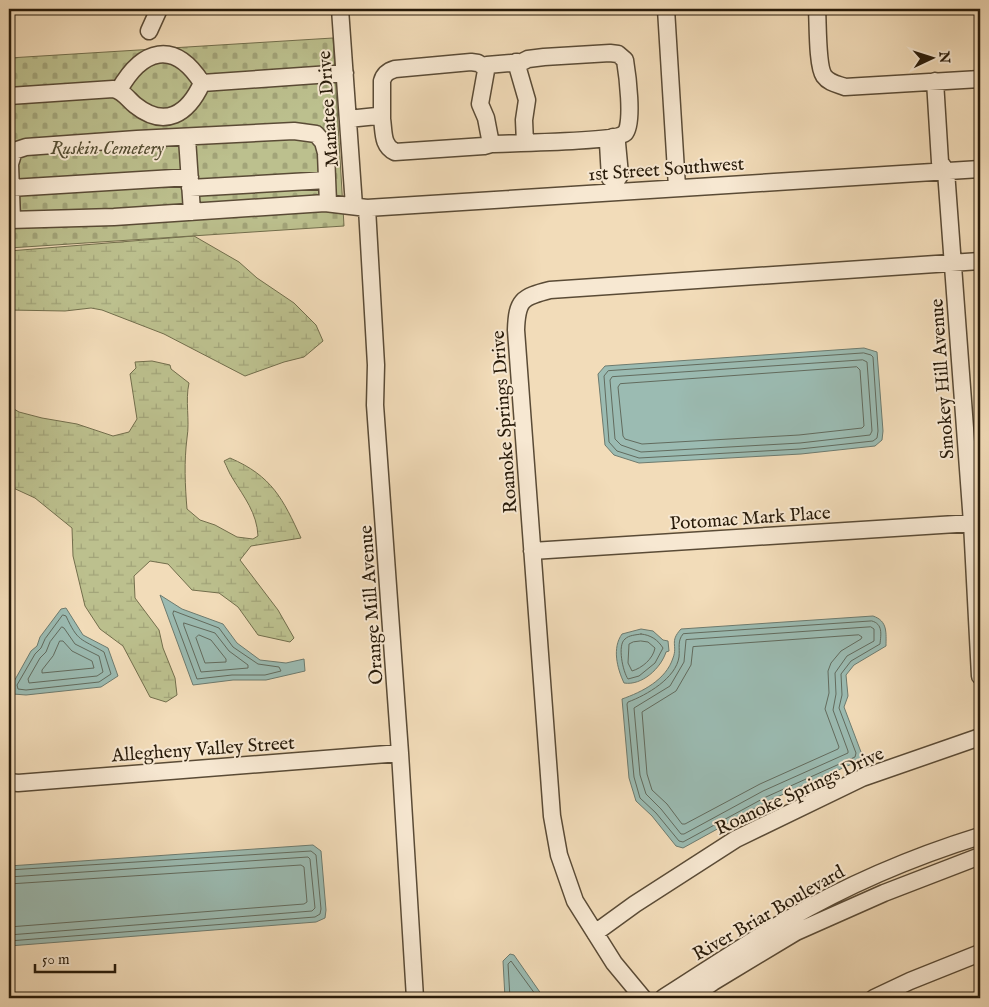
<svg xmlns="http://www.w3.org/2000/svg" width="989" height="1007" viewBox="0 0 989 1007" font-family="'IM FELL English',serif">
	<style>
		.wetland { fill: url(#wetland-marsh); stroke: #726e4c }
		.cemetery { fill: url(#cemetery-stones); stroke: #726e4c }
		.water { fill: #9bbbb2; stroke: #6d7b6f }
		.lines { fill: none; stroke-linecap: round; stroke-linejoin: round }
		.shore { stroke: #626b5e; stroke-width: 1 }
		.minor-casing { stroke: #5a4b36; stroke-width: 19 }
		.minor { stroke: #f7e8d2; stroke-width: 16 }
		.labels { text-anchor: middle; stroke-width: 4; stroke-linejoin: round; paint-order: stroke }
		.street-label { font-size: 19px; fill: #281b0a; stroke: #f7e8d2 }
		.park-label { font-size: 19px; font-style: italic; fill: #544d32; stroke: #f7e8d2 }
	</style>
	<defs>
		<pattern id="wetland-marsh" width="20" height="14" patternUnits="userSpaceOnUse" patternTransform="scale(1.25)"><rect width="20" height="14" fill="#bcc08e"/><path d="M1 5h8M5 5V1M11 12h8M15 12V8" fill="none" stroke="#a2a479"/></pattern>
		<pattern id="cemetery-stones" width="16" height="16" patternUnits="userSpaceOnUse" patternTransform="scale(1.25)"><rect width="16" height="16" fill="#bcc08e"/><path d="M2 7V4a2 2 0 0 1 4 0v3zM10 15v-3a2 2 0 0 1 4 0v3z" fill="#a2a479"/></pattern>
	</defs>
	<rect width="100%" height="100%" fill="#f2dcb9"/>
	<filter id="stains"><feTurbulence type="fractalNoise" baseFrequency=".004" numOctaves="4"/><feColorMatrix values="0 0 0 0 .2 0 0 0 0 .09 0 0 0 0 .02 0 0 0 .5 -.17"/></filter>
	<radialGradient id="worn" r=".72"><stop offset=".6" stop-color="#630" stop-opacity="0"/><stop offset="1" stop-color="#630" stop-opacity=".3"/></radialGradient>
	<path class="wetland" d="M194,236L239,262L257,278L294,303L316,325L323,341L304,357L284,362L245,376L164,334L102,310L91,308L65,311L9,310V251Z
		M152,361L170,365L171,369L189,383C185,401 190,420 187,438C184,462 185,485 187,509L200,520L215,525L237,537L253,539L258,536C257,513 244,497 233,479C229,473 227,467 224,461L230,458C272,476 283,499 301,538L251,546L240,560L278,610L294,638L290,642L258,635L238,607L219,593L192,590L168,564L150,561L134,576L135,598L159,630L163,648L175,678L177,695L166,702L150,697L123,646L100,629L85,606L73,556L72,528L35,498L9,486V406L19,412L42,418L77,424L113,436L129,432L137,419L130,374L136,368L135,362Z"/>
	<path class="cemetery" d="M333,38L344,226L9,248V58Z"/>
	<path class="water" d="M864,348L877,352L883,431L882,440L875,446L801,454L639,463L614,455L605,445L598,374L605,366Z
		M160,595L182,609L223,624L237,643L260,660L286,663L304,659L305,671L266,680H233L193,685Z
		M66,608L83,635L108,648L118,676L101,687L26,695L13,694L12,685L31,651L37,646L40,637L61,609Z
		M873,616C888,621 886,633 886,646L854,665L846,675L848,696L844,707L861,752V760L768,801L683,848L676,846L652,816L636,801L629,778L622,699C642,692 666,680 673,658C678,645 669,642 681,629Z
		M641,629L653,631L663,640L668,641L669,651L666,652C661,668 642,686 624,683C617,668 612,648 622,634Z
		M313,845L321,851L326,910L325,918L316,922L9,946V866Z
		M510,954L514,955L544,998H505L503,961Z"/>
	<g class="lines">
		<path class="shore" d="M864,353L871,355L873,357L878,431L877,438L873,441L800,449L639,458L617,451L609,442L604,376L608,371Z
			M863,360L867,362L872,431L870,435L800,443L641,452L621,445L615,439L610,380L612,377Z
			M857,367L860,370L864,426L862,428L799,435L642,444L625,439L623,436L618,387L620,384Z
			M174,611L219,628L233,647L258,664L279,667L281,671L265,675H232L197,679L173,614Z
			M63,615L66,616C78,642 80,638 104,652L111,674L99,682L26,690L18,689L17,685L35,654L41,648L45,639Z
			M872,621C883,624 881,634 880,644L851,661L841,674L842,695L839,708L856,753L855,757L766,797L683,842L679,841L656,813L640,798L634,777L627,704L628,702C647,695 676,678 679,657C680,648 677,641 683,634Z
			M184,623L215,633L229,651L248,665V668L201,672L184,626Z
			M62,627L64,628L75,644L99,656L103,672L97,676L29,683L28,679L40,658L46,652L50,642Z
			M871,627L874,629V641L847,656L835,673L836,694L833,710L848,751V753L763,791L684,834H681L661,809L646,794L640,775L634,708L670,686L684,662L686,640Z
			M641,634C651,635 658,640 663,648L655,663L639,676L628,679C623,672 617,645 625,639C629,635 636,635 641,634Z
			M199,635L211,640L226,659V662L205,663L196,638Z
			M859,635L862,637L861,639L841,651L831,663L828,671L829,693L825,709L839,747L838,749L760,784L685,824H682L667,804L652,790L647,774L642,712L676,691L691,665L693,647Z
			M60,641H63L72,651L92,661L94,668L42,673V670L53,656Z
			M641,641L648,642L655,648C653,659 642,668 632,671L628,663L629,644L633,642Z
			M9,870L311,851L316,855L321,909L320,914L315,917L9,941
			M9,877L308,857L310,859L315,908L312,911L9,935
			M9,884L301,865L304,867L307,902L304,904L9,927
			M510,998L508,964L511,961L538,998"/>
		<g class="minor-casing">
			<path id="minor" d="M340,9L354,206
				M666,9L677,187
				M817,9C818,23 817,66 824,76C829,83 837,84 845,87L980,79
				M149,31L159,9
				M516,62L527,100L524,120L525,143
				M935,81L940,162L946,171L972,523L980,676
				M119,90C142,49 174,39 202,83
				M9,96L113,89C122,90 128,99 135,105C165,129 188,114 202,83L345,73
				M348,119L377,116L382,119C384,132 382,146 395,152L484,146L491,144L486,118L480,104L487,65L522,62L528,59L544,57L610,53L618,54L625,60C627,72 634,124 625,133C616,142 510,143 491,144
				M382,119V81C384,74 388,71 395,69L471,62L478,63L486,68
				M187,138L192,212
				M616,181L620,175L617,143L613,137L608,143L610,178L616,181L617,192
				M11,188L190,177
				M190,188L327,180
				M367,208L376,365L375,405L400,753L415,998
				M9,220L114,217L325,203L367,208L980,169
				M12,220L10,164L14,151L26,147L137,139L294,131L316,134L323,142L326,153L328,203
				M532,551L972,523
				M9,782L18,783L400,753
				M595,933L635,904L736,839L862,778L980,737
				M643,998L614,963L575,901L559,855L552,816L516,330C517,300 522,297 550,290L980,261
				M663,998C704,972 744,945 785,921C847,885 912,857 980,836
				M689,998L713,982L796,932L884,893L980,856
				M874,998L910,981L980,953"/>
		</g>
		<use href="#minor" class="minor"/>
	</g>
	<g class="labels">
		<g class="street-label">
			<text transform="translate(327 109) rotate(-94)" y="7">Manatee Drive</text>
			<text transform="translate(666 168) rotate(-4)" y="7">1st Street Southwest</text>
			<text transform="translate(941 379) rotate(-94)" y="7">Smokey Hill Avenue</text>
			<text transform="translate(503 422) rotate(-94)" y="7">Roanoke Springs Drive</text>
			<text transform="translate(750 517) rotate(-4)" y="7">Potomac Mark Place</text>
			<text transform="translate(370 605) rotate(-94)" y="7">Orange Mill Avenue</text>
			<text transform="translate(203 748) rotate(-4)" y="7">Allegheny Valley Street</text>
			<text transform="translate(799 790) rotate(-25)" y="7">Roanoke Springs Drive</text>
			<text transform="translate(768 912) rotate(-30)" y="7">River Briar Boulevard</text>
		</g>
		<g class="park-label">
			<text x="107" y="154">Ruskin Cemetery</text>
		</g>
	</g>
	<rect width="989" height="1007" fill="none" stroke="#f2dcb9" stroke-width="30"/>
	<rect x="10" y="10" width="969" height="987" fill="none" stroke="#281b0a" stroke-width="2.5"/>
	<rect x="15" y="15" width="959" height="977" fill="none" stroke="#281b0a"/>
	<g transform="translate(932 58) rotate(86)" stroke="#f7e8d2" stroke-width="4" paint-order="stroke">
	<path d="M0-4L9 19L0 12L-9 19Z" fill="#281b0a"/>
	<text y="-8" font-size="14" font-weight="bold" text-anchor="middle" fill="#281b0a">N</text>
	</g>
	<path d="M35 964v8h80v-8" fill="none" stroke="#281b0a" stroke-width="2.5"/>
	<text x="42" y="964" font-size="15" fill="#281b0a" stroke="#f7e8d2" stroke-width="4" paint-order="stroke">50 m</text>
	<rect width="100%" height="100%" filter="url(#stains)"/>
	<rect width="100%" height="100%" fill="url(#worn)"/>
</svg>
